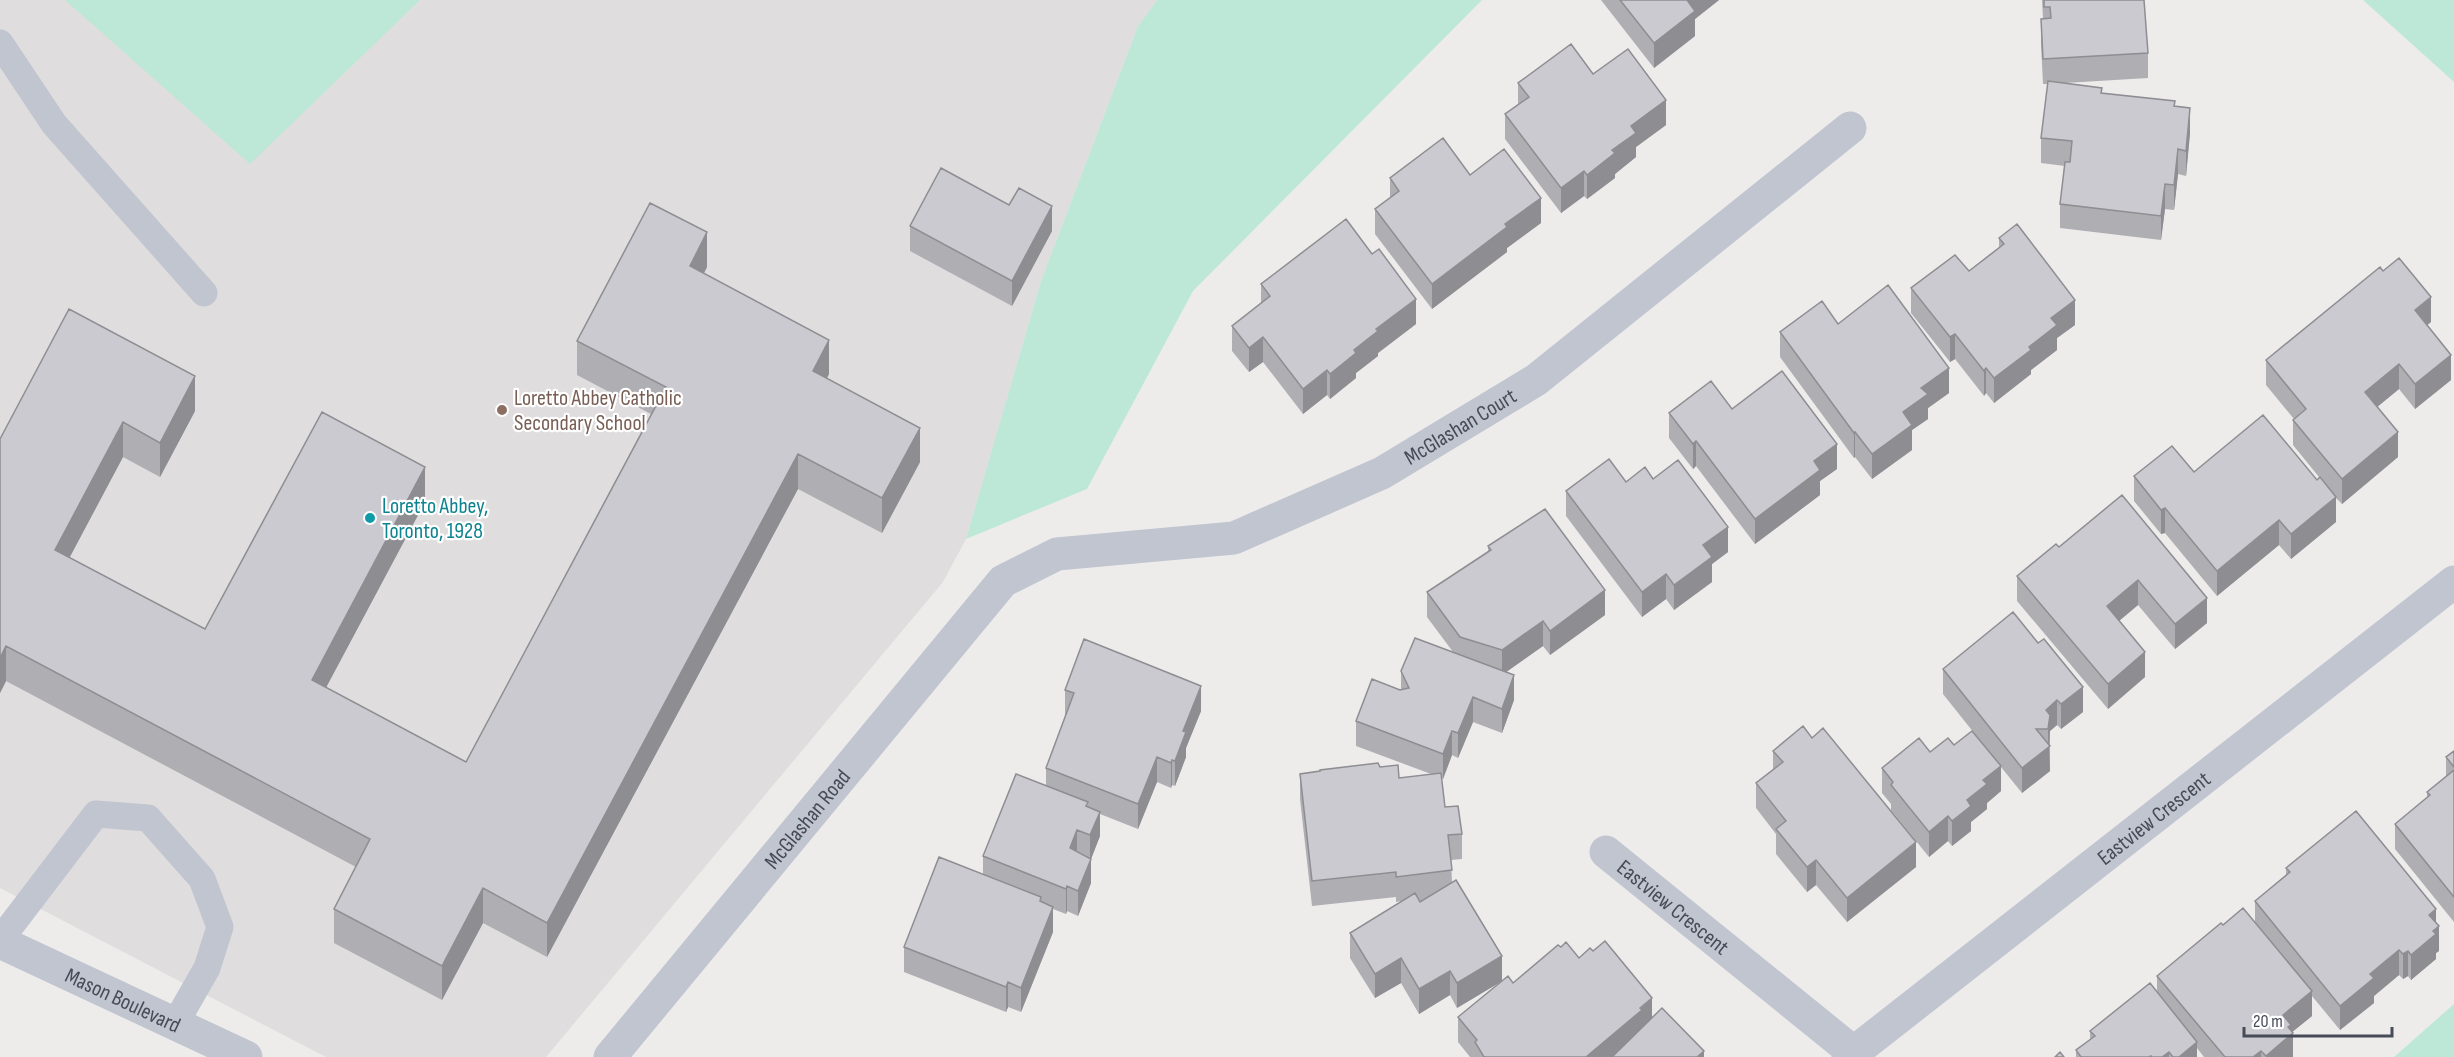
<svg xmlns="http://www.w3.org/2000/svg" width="2454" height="1057" viewBox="0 0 2454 1057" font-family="'Sofia Sans Condensed',sans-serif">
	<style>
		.education { fill: #dfdddd }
		.green { fill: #bde8d7 }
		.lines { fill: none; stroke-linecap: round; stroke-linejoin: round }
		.lane { stroke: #c0c5d0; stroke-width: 27 }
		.street { stroke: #c0c5d0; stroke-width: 33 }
		.wall { fill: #aeaeb3 }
		.shaded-wall { fill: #8d8d92 }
		.building { fill: #cacad0; stroke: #8d8d92; stroke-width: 1.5 }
		.education-dot { fill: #8d6e63; stroke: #fff; stroke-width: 2 }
		.culture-dot { fill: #0f9aa8; stroke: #fff; stroke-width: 2 }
		.labels { text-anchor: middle; stroke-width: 4.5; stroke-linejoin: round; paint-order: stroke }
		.education-label { font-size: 22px; fill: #785e54; stroke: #fff; text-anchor: start }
		.street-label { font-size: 22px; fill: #464b57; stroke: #fff }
		.culture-label { font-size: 22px; fill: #0d838f; stroke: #fff; text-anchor: start }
	</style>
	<rect width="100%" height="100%" fill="#eeeceb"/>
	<path class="education" d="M0,0H1157L1138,26L1041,281L966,539L943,582L546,1057H326L0,888Z"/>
	<path class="green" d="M65,0H420L250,164Z
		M1157,0H1482L1193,291L1087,489L966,539L1041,281L1138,26Z
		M2363,0H2454V82Z
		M2454,1004V1057H2394Z"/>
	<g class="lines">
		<path class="lane" d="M0,43L54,124L204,293
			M0,940L96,814L148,818L202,879L220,927L207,968L175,1024"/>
		<g class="street">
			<path id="s1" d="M1606,852L1853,1052"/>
			<path id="s2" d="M0,942L246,1057"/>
			<path id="s3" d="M610,1057L1003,581L1057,554L1234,538L1382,473L1536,380L1850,128"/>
			<path id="s4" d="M1848,1057L2454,582"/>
		</g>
	</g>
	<path class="wall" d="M1601,0H1719L1695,19V36L1654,68Z
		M2042,0H2144L2148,53V78L2065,83L2102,93L2175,106L2190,133L2186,176L2178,174L2174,210L2165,209L2161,240L2060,228V204L2065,166L2041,163V138L2048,84H2043L2041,44V19H2043Z
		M1593,74L1666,125L1636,147V157L1615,174V178L1587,199L1584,196L1561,213L1505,139V114L1518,104V83Z
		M1470,175L1541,223L1507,248V252L1432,309L1375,234V209L1390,198V178Z
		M1009,205L1052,231L1012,306L910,251V226Z
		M1999,238L2075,325L2057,338V350L2031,370V374L1994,403L1986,393L1984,396L1955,359L1950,362L1911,313V288L1969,271L1999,247Z
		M707,267L704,273L829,374L827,378L920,462L882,533L798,489L547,957L483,923L442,1000L334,943V909L356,867L6,681L0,693V439L195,411L160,477L123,457L69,558L205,629L425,502L326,687L466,762L651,414L577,375V341Z
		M1261,284L1416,324L1378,353V356L1356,373V378L1330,399L1327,395L1303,414L1263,362L1249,372L1232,351V326L1261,303Z
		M2431,322L2427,325L2451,380L2415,409L2399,389L2377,407L2398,457L2342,504L2336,498V522L2291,559L2279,545L2217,596L2165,533L2161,534L2134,501V476L2194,472L2317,480L2319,477L2293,445V420L2294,419L2266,385V360Z
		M1780,332L1949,393L1928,408V419L1912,430V450L1872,479L1855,457L1854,458L1780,357Z
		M1732,409L1837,469L1820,481V495L1755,544L1696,466L1693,469L1669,438V413Z
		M1653,479L1728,552L1712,564V582L1674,610L1666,599L1642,617L1566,516V491L1626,482Z
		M2122,495L2207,623L2175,649L2138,605L2119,621L2145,677L2108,709L2017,601V576L2059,547Z
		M1488,546L1605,615L1550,655L1543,646L1506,672L1514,700L1502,733L1473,722L1458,758L1452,755L1443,779L1441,778L1445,807L1462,834V859L1451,860L1452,883L1502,980L1513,983L1561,947L1579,958L1652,1019L1704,1057H1470L1458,1042V1017L1499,983L1457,1008L1450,995L1419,1014L1401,983L1375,998L1350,958V933L1402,901L1396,902V897L1312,906L1300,799V774L1380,767L1399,778L1431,774L1356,746V721L1401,689V671L1453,652L1427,617V592L1488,551Z
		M2013,612L2083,712L2061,729L2057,725L2050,731V771L2022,793L2001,767V791L1987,803V809L1971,822V831L1952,846L1948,841L1929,857L1891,810V804L1882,793V768L1954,745L1986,748L1943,694V669Z
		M1065,690L1201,711L1186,748V757L1175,786L1172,785L1171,788L1157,782L1138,829L1100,814V836L1091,859V883L1078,916L1067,911L1066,914L1053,909V932L1021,1012L1008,1007L1006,1012L904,972V947L983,874V856L1046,786V768L1066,715H1065Z
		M1773,751L1916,867L1847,922L1816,885L1807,892L1776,854V834L1756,808V783L1773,769Z
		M2454,751V922L2395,849V824L2427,797V792L2446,777V757Z
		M2286,868L2436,924L2439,951L2436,953V959L2411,980L2408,976L2403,979L2399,975L2374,996V1003L2340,1030L2312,996V1016L2292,1032L2293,1057H2204L2197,1048V1057H2076V1050L2090,1040V1031L2157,992V976L2223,925L2255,923V901L2286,875Z"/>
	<path class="shaded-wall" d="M1687,0H1719L1695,19V36L1654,68V43Z
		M1666,100V125L1636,147V157L1615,174V178L1587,199V175L1612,150L1631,126Z
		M2190,108V133L2186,176V151Z
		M2178,149V174L2174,210V185Z
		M1584,171V196L1561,213V188Z
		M2165,184V209L2161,240V216Z
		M1541,198V223L1507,248V252L1432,309V284L1505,224Z
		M1052,206V231L1012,306V281Z
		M707,232V267L690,301V266Z
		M2431,297V322L2415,335V310Z
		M1416,299V324L1378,353V356L1356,373V378L1330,399V374L1354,350L1376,329Z
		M2075,300V325L2057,338V350L2031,370V374L1994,403V378L2029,347L2051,318Z
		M1955,334V359L1950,362V337Z
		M1263,337V362L1249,372V348Z
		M829,340V374L813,405V371Z
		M2451,355V380L2415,409V384Z
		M2399,364V389L2365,417V392Z
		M1949,368V393L1928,408V419L1912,430V450L1872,479V454L1921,388Z
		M1986,368V393L1984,396V371Z
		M1327,370V395L1303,414V389Z
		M195,376V411L160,477V443Z
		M123,422V457L55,585V550Z
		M920,428V462L882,533V498Z
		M1855,432V457L1854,458V433Z
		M2398,432V457L2342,504V479Z
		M1696,441V466L1693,469V444Z
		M1837,444V469L1820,481V495L1755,544V519L1814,461Z
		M798,454V489L547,957V923Z
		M425,467V502L312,714V680Z
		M2336,497V522L2291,559V534Z
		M2165,508V533L2161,534V510Z
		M2279,520V545L2217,596V571Z
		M1728,527V552L1712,564V582L1674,610V585L1703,545Z
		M1666,574V599L1642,617V592Z
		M2138,580V605L2107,631V606Z
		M1605,590V615L1550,655V631Z
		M2207,598V623L2175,649V624Z
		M1543,621V646L1502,675V650Z
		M6,646V681L0,693V658Z
		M2145,652V677L2108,709V684Z
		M1514,675V700L1502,733V709Z
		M1201,686V711L1186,748V757L1175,786V761L1183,731Z
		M2083,687V712L2061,729V704Z
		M1473,697V722L1458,758V733Z
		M2057,700V725L2050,731L2049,746L2050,771L2022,793V768L2048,747V729L2046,710Z
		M1452,731V755L1443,779V754Z
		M1157,757V782L1138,829V804Z
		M1172,760V785L1171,788V763Z
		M2001,766V791L1987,803V809L1971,822V831L1952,846V821L1967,800L1983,780Z
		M1100,812V836L1091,859V883L1078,916V891L1090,860V835Z
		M1948,816V841L1929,857V832Z
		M1077,830V855L1070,848Z
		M1916,842V867L1847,922V898Z
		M1816,860V885L1807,892V867Z
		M1067,886V911L1066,914V889Z
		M483,888V923L442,1000V966Z
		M1053,907V932L1021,1012V988Z
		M2436,909V928L2439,926V951L2436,953V959L2411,980V955L2429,915Z
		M2399,950V975L2374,996V1003L2340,1030V1006L2370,974Z
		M2408,951V976L2403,979V954Z
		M1502,956V981L1457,1008V983Z
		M1401,958V983L1375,998V974Z
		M1450,971V995L1419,1014V989Z
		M1008,982V1007L1006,1012V987Z
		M2312,991V1016L2291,1033H2293V1057H2266L2283,1015Z
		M1652,998V1023L1615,1057H1586Z
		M2197,1042V1057H2179Z
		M1704,1051V1057H1697Z
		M2261,1051V1057H2253Z
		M2169,1052V1057H2162Z"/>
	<path class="building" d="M1620,0H1687L1695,11L1654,43Z
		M2044,0H2144L2148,53L2043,59L2041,19L2051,18L2050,7H2044Z
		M1571,44L1593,74L1628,49L1666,100L1631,126L1636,133L1612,150L1615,153L1587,175L1584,171L1561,188L1505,114L1529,97L1518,83Z
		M2048,81L2102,88L2101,93L2175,101L2174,106L2190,108L2186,151L2178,149L2174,185L2165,184L2161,216L2060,204L2065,162H2070L2072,141L2041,138Z
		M1443,138L1470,175L1504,149L1541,198L1505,224L1507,227L1432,284L1375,209L1399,191L1390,178Z
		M941,168L1009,205L1019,188L1052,206L1012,281L910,226Z
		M650,203L707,232L690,266L829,340L813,371L920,428L882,498L798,454L547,923L483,888L442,966L334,909L370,839L6,646L0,658V439L69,309L195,376L160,443L123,422L55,550L205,629L322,412L425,467L312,680L466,762L666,387L577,341Z
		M1346,219L1372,254L1379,249L1416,299L1376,329L1378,331L1354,350L1356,353L1330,374L1327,370L1303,389L1263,337L1249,348L1232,326L1270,296L1261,284Z
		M2017,224L2075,300L2051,318L2057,325L2029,347L2031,350L1994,378L1986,368L1984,371L1955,334L1950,337L1911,288L1955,255L1969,271L2004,244L1999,238Z
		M2399,258L2431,297L2415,310L2451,355L2415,384L2399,364L2365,392L2398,432L2342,479L2293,420L2306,409L2266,360L2380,267L2383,271Z
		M1888,285L1949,368L1921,388L1928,394L1903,412L1912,425L1872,454L1855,432L1854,433L1780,332L1822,301L1838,324Z
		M1782,371L1837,444L1814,461L1820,470L1755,519L1696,441L1693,444L1669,413L1711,381L1732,409Z
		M2263,415L2317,480L2320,477L2336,497L2291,534L2279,520L2217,571L2165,508L2161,510L2134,476L2172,446L2194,472Z
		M1609,459L1626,482L1645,467L1653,479L1678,460L1728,527L1703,545L1712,557L1674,585L1666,574L1642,592L1566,491Z
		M2122,495L2207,598L2175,624L2138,580L2107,606L2145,652L2108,684L2017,576L2056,544L2059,547Z
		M1545,509L1605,590L1550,631L1543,621L1502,650L1460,637L1427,592L1491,550L1488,546Z
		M2013,612L2038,643L2044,639L2083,687L2061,704L2057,700L2046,710L2050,715L2048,729H2036L2050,746L2022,768L1943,669Z
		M1415,638L1514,675L1502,709L1473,697L1458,733L1452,731L1443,754L1356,721L1372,679L1400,690L1409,688L1401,671Z
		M1084,639L1201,686L1183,731L1186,732L1175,761L1172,760L1171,763L1157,757L1138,804L1046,768L1074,693L1065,690Z
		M1803,726L1812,738L1823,728L1916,842L1847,898L1816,860L1807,867L1776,829L1786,821L1756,783L1783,762L1773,751Z
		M1972,731L2001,766L1983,780L1987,784L1967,800L1971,806L1952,821L1948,816L1929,832L1891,785L1893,782L1882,768L1919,738L1930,752L1948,738L1954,745Z
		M2454,751V767L2446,757Z
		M1378,763L1380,767L1398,765L1399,778L1441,773L1445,807L1458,806L1462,834L1448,835L1452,870L1396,877V872L1312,881L1300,774L1320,771V770Z
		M2454,770V897L2395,824L2430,795L2427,792Z
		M1016,774L1088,802L1086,806L1100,812L1090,835L1077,830L1070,848L1091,859L1078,891L1067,886L1066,889L983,856Z
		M2356,811L2436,909L2429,915L2439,926L2433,931L2436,934L2411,955L2408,951L2403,954L2399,950L2370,974L2374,978L2340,1006L2255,901L2290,872L2286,868Z
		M939,857L1041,897L1040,901L1053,907L1021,988L1008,982L1006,987L904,947Z
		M1456,880L1502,956L1457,983L1450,971L1419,989L1401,958L1375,974L1350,933L1415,893L1420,902Z
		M2243,908L2312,991L2283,1015L2291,1025L2288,1027L2293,1033L2266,1056L2261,1051L2253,1057H2225L2157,976L2221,923L2223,925Z
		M1605,941L1652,998L1640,1008L1642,1010L1586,1057H1484L1475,1042L1477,1040L1458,1017L1508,976L1513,983L1558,945L1561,947L1566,942L1579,958L1590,948L1593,951Z
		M2150,983L2197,1042L2179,1057H2173L2169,1052L2162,1057H2152L2151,1056L2149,1057H2081L2076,1050L2095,1036L2090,1031Z
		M1662,1008L1704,1051L1697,1057H1612Z
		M2060,1052L2064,1057H2055Z"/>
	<circle class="education-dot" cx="502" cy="410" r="6"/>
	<circle class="culture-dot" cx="370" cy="518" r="6"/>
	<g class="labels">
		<g class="education-label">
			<text x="514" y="405">Loretto Abbey Catholic<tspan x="514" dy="25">Secondary School</tspan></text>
		</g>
		<g class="street-label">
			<text dy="8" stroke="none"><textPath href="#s3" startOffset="1108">McGlashan Court</textPath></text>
			<text dy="8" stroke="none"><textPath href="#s4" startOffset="388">Eastview Crescent</textPath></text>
			<text dy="8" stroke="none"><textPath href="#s3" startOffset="309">McGlashan Road</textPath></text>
			<text dy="8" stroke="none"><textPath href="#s1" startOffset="87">Eastview Crescent</textPath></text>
			<text dy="8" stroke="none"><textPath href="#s2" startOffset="136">Mason Boulevard</textPath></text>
		</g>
		<g class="culture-label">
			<text x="382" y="513">Loretto Abbey,<tspan x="382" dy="25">Toronto, 1928</tspan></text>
		</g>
	</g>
	<path d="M2244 1027v9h148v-9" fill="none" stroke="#464b57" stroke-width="3"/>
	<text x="2253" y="1027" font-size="18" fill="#464b57" stroke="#ffffff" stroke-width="4.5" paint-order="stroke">20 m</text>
</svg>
